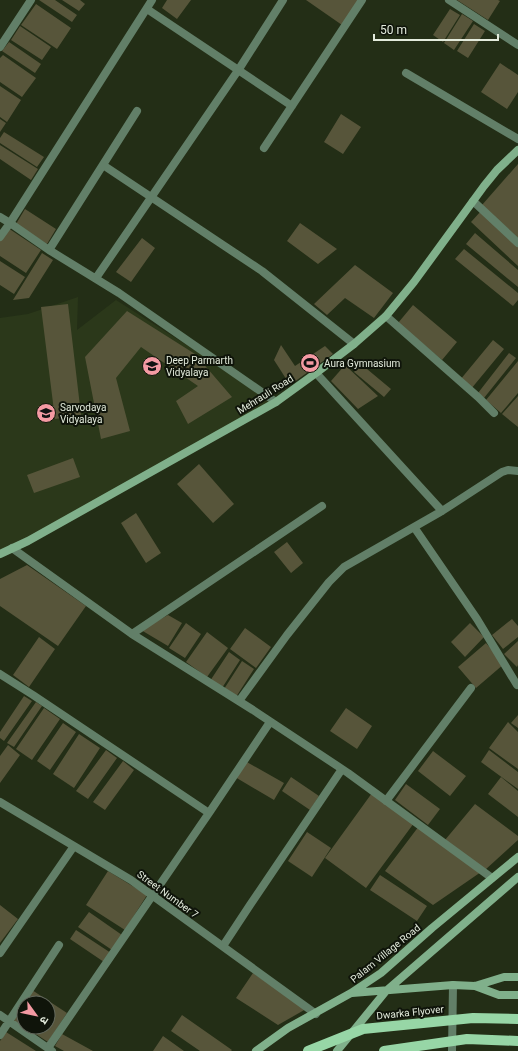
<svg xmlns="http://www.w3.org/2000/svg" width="518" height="1051" viewBox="0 0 518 1051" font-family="Roboto,'Noto Sans Devanagari',sans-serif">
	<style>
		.built { fill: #2b381a }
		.building { fill: #57553a }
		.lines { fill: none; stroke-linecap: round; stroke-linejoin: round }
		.street { stroke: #627f68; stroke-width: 8 }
		.secondary { stroke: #80b08b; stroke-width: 8 }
		.primary-bridge { stroke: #97d6a6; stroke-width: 10 }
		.labels { text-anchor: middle; stroke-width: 4; stroke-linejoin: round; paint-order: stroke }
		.poi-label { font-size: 10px; fill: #e3ebdc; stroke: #0f140a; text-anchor: start }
		.street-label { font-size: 10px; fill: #e3ebdc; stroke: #0f140a }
	</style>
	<rect width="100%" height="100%" fill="#232e16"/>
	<path class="built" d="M78,297L77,330L116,300L276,402L0,554V318L28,314Z"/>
	<path class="building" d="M39,0H55L77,15L72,22Z
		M62,0H80L85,4L79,11Z
		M167,0H191L177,19L162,8Z
		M306,0H360L342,25Z
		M457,0H498L500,1L488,20Z
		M36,4L71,28L57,49L21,25Z
		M450,9L460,15L443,42L433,35Z
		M462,14L473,21L454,50L444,43Z
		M474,24L485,31L468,58L457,51Z
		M20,26L51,47L42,60L11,40Z
		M9,42L41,64L35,73L2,51Z
		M3,55L36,78L22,97L0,82V58Z
		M500,63L518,75V92L507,109L481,92Z
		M0,86L21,100L7,122L0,117Z
		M341,114L361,127L343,154L324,142Z
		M0,119L6,123L0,132Z
		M4,132L44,157L37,167L0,143V138Z
		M0,145L38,169L31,180L0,159Z
		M518,164V238L482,205Z
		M25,209L56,229L47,244L16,224Z
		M481,211L518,246V266L471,222Z
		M300,223L337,249L318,264L287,241Z
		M8,228L41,250L26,273L0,256V240Z
		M475,233L518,270V287L466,244Z
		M142,238L155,248L131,282L116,272Z
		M464,249L518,293V300L513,306L455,259Z
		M42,253L53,260L29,298L13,300Z
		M0,261L25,277L14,294L0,285Z
		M355,265L393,293L374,318L345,298L327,315L314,304Z
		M68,304L81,415L55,419L41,307Z
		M413,305L457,342L442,360L398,323Z
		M127,311L195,354L232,397L188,424L176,401L198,386L141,347L116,378L130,431L101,439L85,357Z
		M493,340L504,349L471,389L460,380Z
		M281,345L295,366L325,346L333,354L290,385L274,360Z
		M509,353L516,358L484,398L478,393Z
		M518,361V393L501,413L486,400Z
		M361,364L391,389L384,397L354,372Z
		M345,365L378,396L358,409L331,381Z
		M518,396V427L502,414Z
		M73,458L80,477L34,493L27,475Z
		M199,464L234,504L213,523L177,484Z
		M136,513L161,553L146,563L121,523Z
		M287,542L303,563L291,573L274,552Z
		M27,565L86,606L58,646L0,606V579Z
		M168,615L182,623L168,646L141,630Z
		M512,619L518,626V637L503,649L492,635Z
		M186,623L201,634L185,658L169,648Z
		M470,623L484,637L465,657L451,642Z
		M245,628L271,647L256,668L230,649Z
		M207,632L228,648L207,677L186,662Z
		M39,637L55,649L29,687L13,675Z
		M518,641V665L517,667L504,654Z
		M486,643L504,664L476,688L458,667Z
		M229,652L240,660L222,688L210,681Z
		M242,661L254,669L236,697L224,689Z
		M24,696L32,701L4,741L0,738V732Z
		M36,702L42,706L14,747L7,743Z
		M44,708L60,719L32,760L16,749Z
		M346,708L372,726L357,749L330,731Z
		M518,715V728L511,723Z
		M508,722L518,732V769L489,748Z
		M63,723L76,732L50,770L37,761Z
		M79,734L100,748L74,788L53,774Z
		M8,745L20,755L0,783V756Z
		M106,750L117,758L88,799L76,791Z
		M489,750L518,772V789L481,762Z
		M433,751L466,776L450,796L418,771Z
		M123,761L134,770L105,810L93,802Z
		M245,761L284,783L274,800L235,777Z
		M291,777L319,796L310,810L282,791Z
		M501,777L518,791V817L488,794Z
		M406,784L440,809L428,825L395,800Z
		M372,793L414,823L366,888L325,858Z
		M475,804L518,836V840L485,870L445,840Z
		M419,826L481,872L433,905L385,871Z
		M307,832L331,848L312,877L288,861Z
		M108,871L147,895L125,930L86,905Z
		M380,875L427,906L417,921L370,890Z
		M0,905L18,919L0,943Z
		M89,912L122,935L112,950L78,927Z
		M76,930L111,953L104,962L70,939Z
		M253,973L306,1009L278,1025L236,998Z
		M32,990L67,1013L48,1042L25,1027H48V1003H24Z
		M24,1003V1027L13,1020Z
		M182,1015L232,1050L231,1051H200L171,1031Z
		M6,1032L36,1051H0V1041Z
		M62,1034L93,1051H64L55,1046Z
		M163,1036L184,1051H153Z"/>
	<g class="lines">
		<path class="street" d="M449,0L518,45
			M147,9L292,106
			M0,47L31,0
			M406,73L518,139
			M137,111L49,250L10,223L152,0
			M264,148L362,0
			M103,165L262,271L354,344
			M473,201L518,243
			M0,217L10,223L0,237
			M49,250L119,293L276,402
			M96,278L239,69L283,0
			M386,316L478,397L494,413
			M316,373L442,511
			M414,527L477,619L517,685
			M12,548L132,634L253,710L348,773L492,878
			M132,634L322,506
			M0,674L33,695L209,813L48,1048
			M239,701L287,635L329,582L344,567L442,511L502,472L508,470L518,471
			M386,801L471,688
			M0,802L131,880L316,1014
			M209,813L270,722
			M223,946L250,905L342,769
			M0,953L74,846
			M0,1015L52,1051
			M0,1035L59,945
			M452,1051L453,985"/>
		<path class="secondary" d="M0,554L28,541L276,402L316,373L354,344L386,316L414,282L484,186L497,170L518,150
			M475,986L499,995H518
			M352,993L453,985L475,986L504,977H518
			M256,1051L288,1028L351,993L381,973L432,928L518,857
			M337,1051L386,991L518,877"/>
		<path class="primary-bridge" d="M308,1051L363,1029L473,1018L518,1019
			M384,1051L467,1039L518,1041"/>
	</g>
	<defs>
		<g id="stadium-disc" transform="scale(1)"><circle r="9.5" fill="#f49aa3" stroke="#0f140a"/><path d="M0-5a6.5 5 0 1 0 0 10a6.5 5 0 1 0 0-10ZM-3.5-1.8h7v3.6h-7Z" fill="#111"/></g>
		<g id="school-disc" transform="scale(1)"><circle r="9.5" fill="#f49aa3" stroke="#0f140a"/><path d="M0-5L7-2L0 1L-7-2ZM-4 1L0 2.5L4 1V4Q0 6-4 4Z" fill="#111"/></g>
	</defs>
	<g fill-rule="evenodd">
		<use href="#stadium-disc" x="310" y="363"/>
		<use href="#school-disc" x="152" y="366"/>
		<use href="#school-disc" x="46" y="413"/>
	</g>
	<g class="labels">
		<g class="poi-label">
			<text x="166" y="364">Deep Parmarth<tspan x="166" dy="12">Vidyalaya</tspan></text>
			<text x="324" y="367">Aura Gymnasium</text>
			<text x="60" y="411">Sarvodaya<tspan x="60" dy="12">Vidyalaya</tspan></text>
		</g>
		<g class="street-label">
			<text transform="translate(265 394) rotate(-32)" y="4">Mehrauli Road</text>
			<text transform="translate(168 894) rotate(36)" y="4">Street Number 7</text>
			<text transform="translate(385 953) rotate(-39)" y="4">Palam Village Road</text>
			<text transform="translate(410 1012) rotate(-6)" y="4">Dwarka Flyover</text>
		</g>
	</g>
	<g transform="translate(36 1015) rotate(123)"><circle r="19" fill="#0f140a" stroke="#646a5e"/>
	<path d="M0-3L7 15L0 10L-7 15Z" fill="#f49aa3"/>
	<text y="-6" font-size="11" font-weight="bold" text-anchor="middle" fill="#e3ebdc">उ</text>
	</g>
	<path d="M374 34v6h124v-6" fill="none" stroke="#e3ebdc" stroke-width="2"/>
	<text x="380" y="34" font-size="12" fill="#e3ebdc" stroke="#0f140a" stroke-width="3" paint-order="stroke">50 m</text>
</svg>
